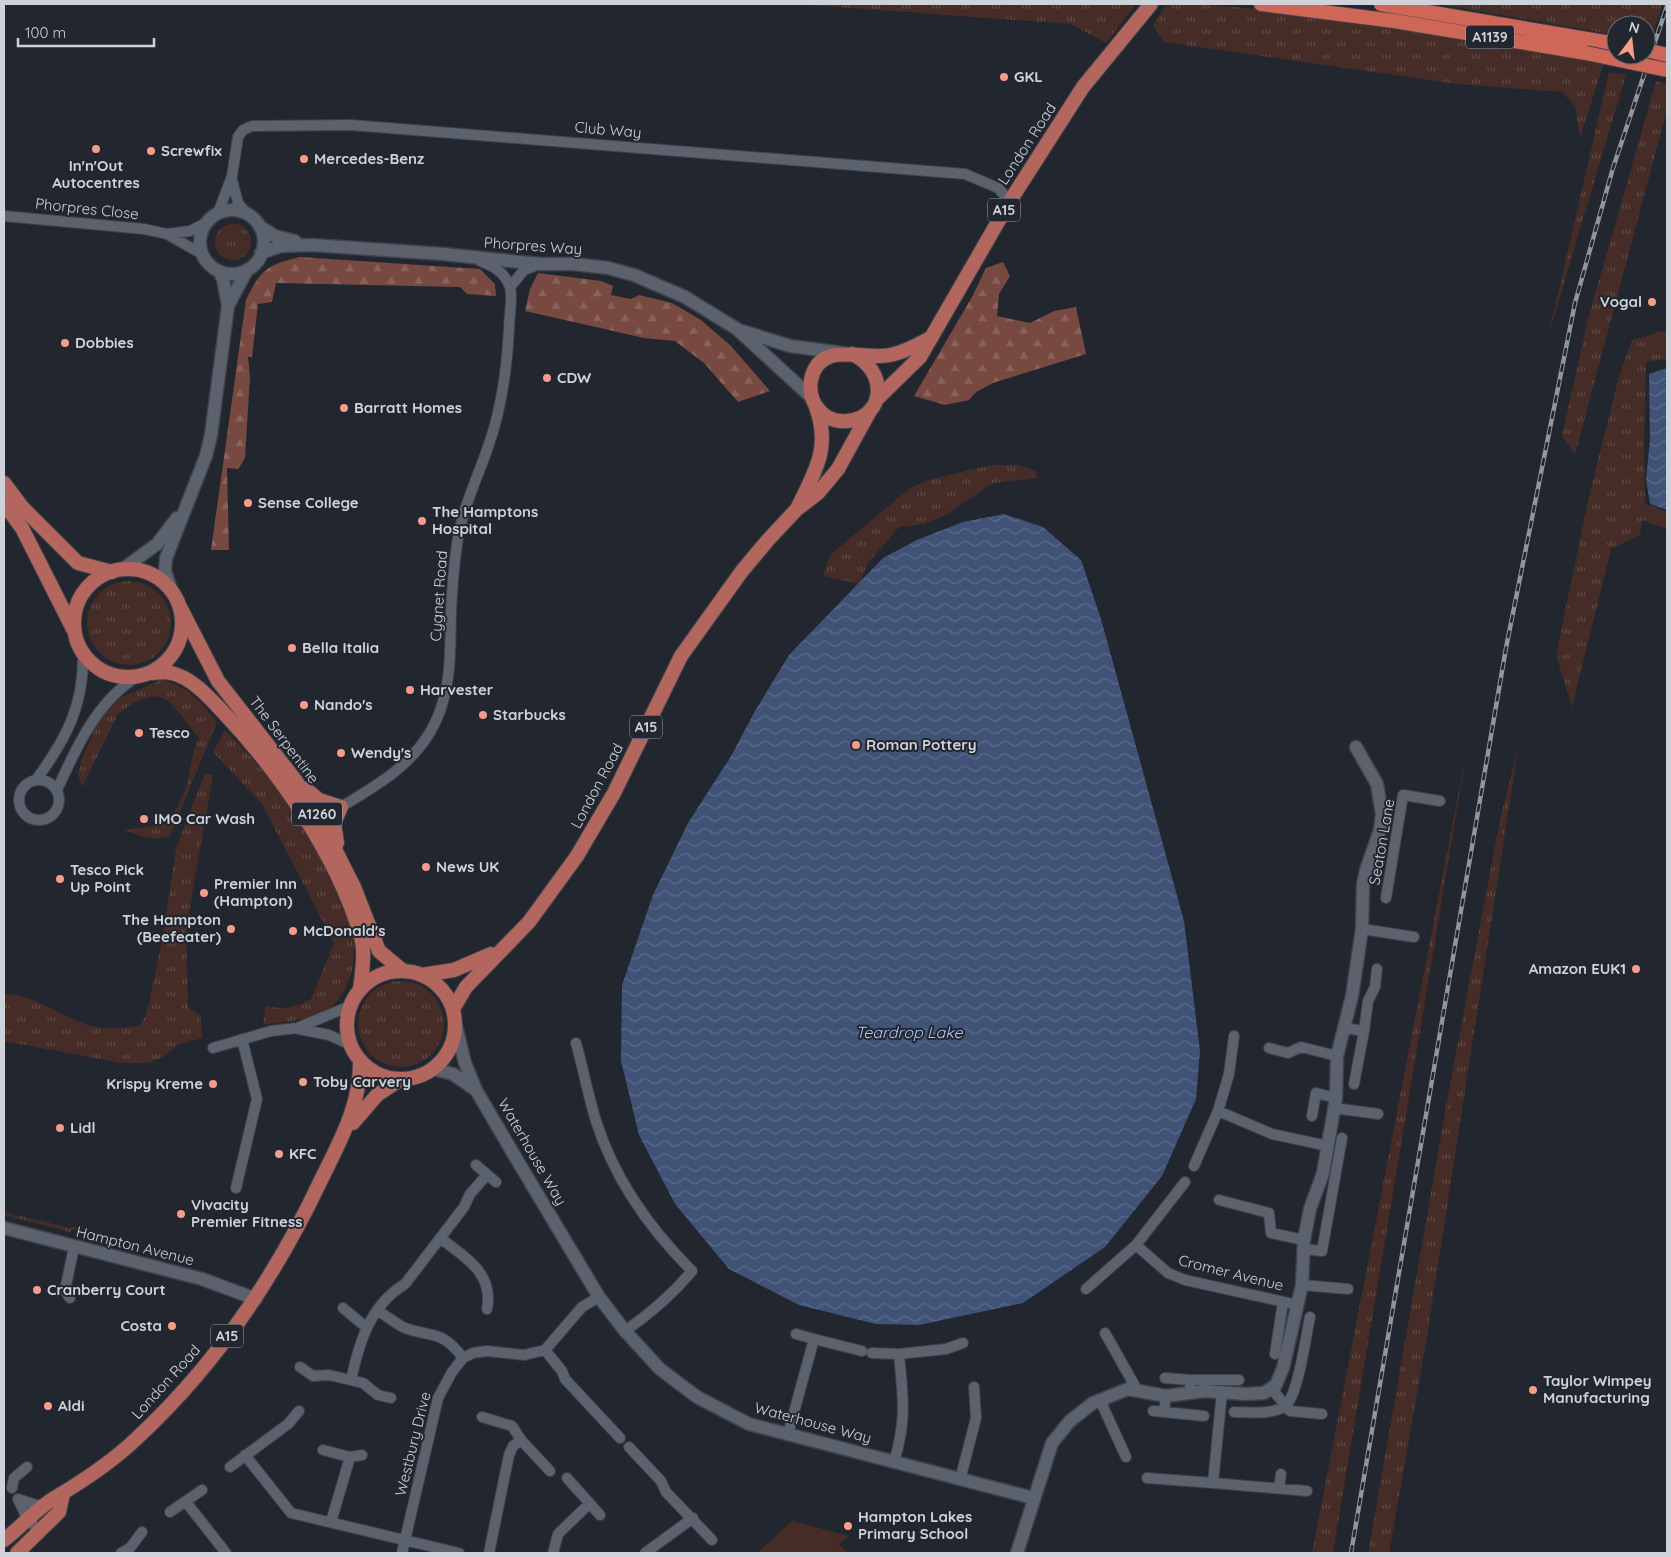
<svg xmlns="http://www.w3.org/2000/svg" width="1671" height="1557" viewBox="0 0 1671 1557" font-family="Quicksand,sans-serif">
	<style>
		.grass { fill: url(#grass-tufts) }
		.forest { fill: url(#forest-firs) }
		.garden { fill: #462c27 }
		.water { fill: url(#water-waves) }
		.lines { fill: none; stroke-linecap: round; stroke-linejoin: round }
		.minor-casing { stroke: #3e4249; stroke-width: 12 }
		.tertiary-casing { stroke: #3e4249; stroke-width: 15 }
		.primary-casing { stroke: #3e4249; stroke-width: 16 }
		.trunk-casing { stroke: #3e4249; stroke-width: 16 }
		.minor { stroke: #5c626d; stroke-width: 10 }
		.tertiary { stroke: #5c626d; stroke-width: 12 }
		.primary { stroke: #b2665d; stroke-width: 14 }
		.trunk { stroke: #cf6758; stroke-width: 14 }
		.rail-casing { stroke: #92959d; stroke-width: 4.5 }
		.rail { stroke: #21262f; stroke-width: 2.5; stroke-dasharray: 8; stroke-linecap: butt }
		.trunk-bridge-casing { stroke: #3e4249; stroke-width: 16; stroke-linecap: butt }
		.trunk-bridge { stroke: #cf6758; stroke-width: 14 }
		.poi-dot { fill: #f49d8d; stroke: #21262f; stroke-width: 2 }
		.labels { text-anchor: middle; stroke-width: 4; stroke-linejoin: round; paint-order: stroke }
		.shield { fill: #21262f; stroke: #9b9ea6; stroke-width: 1 }
		.shield-label { font-size: 14px; font-weight: bold; fill: #cfd2d9 }
		.poi-label { font-size: 15px; font-weight: bold; fill: #cfd2d9; stroke: #21262f; text-anchor: start }
		.street-label { font-size: 15px; fill: #cfd2d9; stroke: #21262f }
		.water-label { font-size: 16px; font-style: italic; fill: #aec8f9; stroke: #21262f }
	</style>
	<defs>
		<pattern id="grass-tufts" width="24" height="20" patternUnits="userSpaceOnUse" patternTransform="scale(1.25)"><rect width="24" height="20" fill="#462c27"/><path d="M3 7l-1-3M5 7V3M7 7l1-3M15 17l-1-3M17 17v-4M19 17l1-3" fill="none" stroke="#604a46"/></pattern>
		<pattern id="forest-firs" width="22" height="20" patternUnits="userSpaceOnUse" patternTransform="scale(1.25)"><rect width="22" height="20" fill="#774941"/><path d="M5 1l3.5 6h-7zM16 11l3.5 6h-7z" fill="#89625c"/></pattern>
		<pattern id="water-waves" width="16" height="10" patternUnits="userSpaceOnUse" patternTransform="scale(1.25)"><rect width="16" height="10" fill="#405377"/><path d="M0 5q4-4 8 0t8 0" fill="none" stroke="#5b6b8a"/></pattern>
	</defs>
	<rect width="100%" height="100%" fill="#21262f"/>
	<path class="grass" d="M797,4H1136L1106,43L1071,24Z
		M1166,4C1234,4 1301,14 1369,24C1448,36 1526,49 1604,63L1580,137L1575,106L1562,92L1457,84L1164,42L1153,26Z
		M1438,4H1663L1650,41L1646,40V25H1616V35Z
		M1609,72L1626,75L1548,337Z
		M1656,81L1667,84V110L1575,455L1562,435L1588,319Z
		M215 242a18 18 0 1 1 36 0a18 18 0 1 1-36 0Z
		M1667,330V359L1646,362L1644,446L1645,504L1667,512V529L1642,520L1640,535L1611,549L1572,707L1556,655L1590,492L1620,373L1632,340Z
		M991,465H1019L1035,471L1038,478L993,483L946,515L924,524L899,527L868,563L859,584L823,576L830,555L910,488L932,479Z
		M87 623a42 42 0 1 1 84 0a42 42 0 1 1-84 0Z
		M161,680C186,683 202,704 217,722L170,836C154,842 140,836 125,830L170,823C174,810 182,801 186,787C191,771 191,753 199,737C190,728 175,705 165,699C150,691 129,705 118,714L82,787L78,774L82,758L101,715L120,698Z
		M225,730C244,750 262,768 279,790C306,825 349,899 354,943C356,962 349,990 335,1003C318,1021 285,1021 263,1025L266,1006C285,1010 294,1008 311,999L334,943L262,804L213,752Z
		M1519,743L1425,1349L1389,1553H1368L1449,1090L1500,820Z
		M1467,749L1333,1553H1312Z
		M205,773L213,775L186,929L188,1007L201,1016L202,1038L178,1045L163,1057L148,1063H121L4,1041V994C40,994 68,1025 104,1028C115,1029 128,1027 139,1026L145,1017L149,1003L163,936L176,848Z
		M358 1024a43 43 0 1 1 86 0a43 43 0 1 1-86 0Z
		M4,1212L70,1228L75,1227L87,1231V1233L74,1229L70,1232L4,1215Z"/>
	<path class="forest" d="M300,257L480,269L495,284L496,296L467,294L460,287L276,283L272,302L258,304L252,357H248L250,377L245,458L238,469L227,468L229,550H211L246,300C261,269 267,265 300,257Z
		M1003,262L1010,276L999,294L997,316L1030,323L1054,311L1076,307L1086,354L993,383L976,392L969,400L945,405L914,396L972,297L986,268Z
		M538,273L601,281L613,286L611,295L631,299L639,295L672,303L701,320L730,345L770,391L738,402L704,363L675,341L644,338L525,311L530,289Z"/>
	<path class="garden" d="M792,1521L850,1536L839,1544L847,1553H757Z"/>
	<path class="water" d="M1667,368V510L1650,504L1646,479L1650,441L1649,374Z
		M1004,514L1043,527L1081,560L1101,619L1184,921L1200,1051L1196,1099L1162,1176L1105,1247L1023,1303L919,1325L876,1324L799,1305L729,1269L675,1204L639,1135L621,1061L622,985L653,895L688,823L731,756L755,711L789,655L883,558L917,540L963,522Z"/>
	<g class="lines">
		<g class="minor-casing">
			<path id="minor" d="M232,180L238,203L247,214
				M218,213L232,176L238,137L243,130L252,126L351,125L965,174L998,188L1010,201
				M4,216L144,229L167,234L202,254
				M167,234L190,231L206,223
				M510,287L524,270L540,264
				M19 800a20 20 0 1 1 40 0a20 20 0 1 1-40 0Z
				M36,780C66,739 84,706 83,654
				M57,790C76,748 96,703 135,678
				M341,807C378,785 416,763 435,723C452,688 450,649 451,612C452,589 454,566 457,544C462,509 477,479 488,447C502,408 507,369 509,328C509,316 513,298 510,287C505,272 493,266 480,261
				M1386,898L1403,795L1440,801
				M1362,929L1414,937
				M1344,1028L1364,1031L1354,1084
				M299,1029L329,1035L351,1045
				M1364,1031L1368,1001L1375,987L1377,969
				M576,1043C583,1068 588,1095 596,1121C614,1178 650,1229 692,1271C672,1295 651,1313 625,1331
				M213,1048L271,1031L297,1028L350,1006
				M1269,1048L1288,1053L1301,1047L1337,1056
				M1334,1108L1378,1114
				M1218,1111L1229,1074L1234,1036
				M1312,1116L1316,1093L1336,1098
				M476,1165L496,1182
				M1194,1166L1218,1111L1272,1134L1328,1146
				M236,1188L257,1099L242,1039
				M1219,1200L1269,1213L1271,1233L1304,1240
				M440,1238C465,1257 494,1273 487,1309
				M1136,1245L1185,1182
				M1303,1249L1322,1251L1342,1138
				M1302,1285L1348,1289
				M1086,1289L1136,1245L1168,1273L1185,1280L1298,1305
				M70,1298L65,1290L74,1247
				M343,1308L366,1327
				M378,1311C387,1316 396,1324 405,1328C434,1338 442,1330 463,1358
				M1105,1333L1136,1388
				M814,1339L862,1351
				M545,1350L562,1371L565,1379L620,1438
				M872,1353L899,1354C903,1397 907,1419 894,1462
				M899,1354L946,1349L963,1343
				M1275,1354L1283,1302
				M300,1367L313,1376L329,1375L363,1383L378,1395L391,1398
				M1165,1378L1190,1380V1386
				M351,1380C359,1343 370,1305 405,1284L464,1207L470,1194L486,1176
				M1190,1380H1239
				M1271,1388L1290,1411L1322,1414
				M1166,1396L1164,1412L1204,1416
				M1100,1400L1126,1457
				M1153,1411L1164,1412
				M1234,1412C1250,1412 1269,1415 1284,1407C1298,1399 1306,1335 1310,1317
				M482,1417L512,1426L521,1440L550,1471
				M788,1434L814,1339L796,1334
				M629,1447L661,1481L666,1492L712,1540
				M323,1450L350,1457L362,1455
				M245,1455L291,1513L459,1553
				M230,1467L288,1424L299,1411
				M567,1478L600,1515
				M1147,1478L1213,1483L1222,1392
				M960,1480L976,1418L974,1387
				M1213,1483L1307,1491
				M12,1488L14,1478L27,1467
				M1279,1488L1281,1474
				M186,1502L226,1553
				M170,1512L202,1490
				M331,1522L350,1457
				M39,1532L25,1514L18,1499L36,1505H46
				M121,1553L130,1548L142,1532
				M402,1553L438,1398L452,1372L463,1358L473,1353L487,1351L524,1355L545,1350L582,1307L599,1297
				M489,1553L509,1455L513,1446L521,1440
				M553,1553L558,1534L589,1504
				M645,1553L693,1518"/>
		</g>
		<g class="tertiary-casing">
			<path id="tertiary" d="M200 242a32 32 0 1 1 64 0a32 32 0 1 1-64 0Z
				M260,227L275,236L295,241
				M261,253L281,246L312,245L443,254L540,264H573L608,268L634,275L685,297L737,329L811,397
				M228,306L247,270
				M742,331L790,346L842,353
				M123,569L157,544L177,518
				M171,589L165,571L166,558L206,456L211,435L228,306L223,279L219,271
				M456,1026L465,1063L476,1090L523,1170L599,1297L625,1331L660,1369L697,1397L749,1424L1033,1498
				M433,1069L453,1074L476,1090
				M4,1228L202,1279L256,1299
				M1017,1553L1052,1443L1070,1421L1093,1403L1128,1389L1166,1396L1204,1391L1246,1394L1264,1393L1276,1385L1283,1368L1302,1285L1304,1240L1310,1209L1323,1173L1336,1098L1337,1056L1352,996L1362,929L1363,885L1366,870L1380,830L1382,814L1377,784L1356,747"/>
		</g>
		<g class="primary-casing">
			<path id="primary" d="M852,354C888,370 886,417 848,421C837,422 827,419 820,411C812,403 809,391 811,380C819,339 864,361 890,355C905,352 918,345 932,337
				M876,400L920,357L1010,201L1083,87L1151,4
				M4,483L22,507L78,563L112,572
				M4,504L22,528L73,629
				M798,507C815,471 831,448 816,407
				M74 623a54 54 0 1 1 108 0a54 54 0 1 1-108 0Z
				M180,607L218,681L296,781L319,818L354,887L379,951L403,971
				M152,673C158,673 165,671 171,673C191,677 209,697 222,711C279,771 336,854 360,933C366,951 362,972 360,990
				M306,789L319,800L341,807L334,823L337,843
				M347 1025a54 54 0 1 1 108 0a54 54 0 1 1-108 0Z
				M422,975L454,970L491,954
				M453,1009L466,987L529,922L577,856L614,793L681,656L742,571L768,540L796,510L818,493L838,469L871,409
				M353,1123L377,1095L401,1079
				M4,1540C21,1527 37,1508 56,1497C83,1481 113,1461 136,1439C214,1367 275,1277 320,1182C339,1143 361,1105 360,1061
				M17,1553L59,1512L63,1494"/>
		</g>
		<g class="trunk-casing">
			<path id="trunk" d="M1261,4L1394,21L1586,53
				M1381,4L1616,44"/>
		</g>
		<use href="#minor" class="minor"/>
		<use href="#tertiary" class="tertiary"/>
		<use href="#primary" class="primary"/>
		<use href="#trunk" class="trunk"/>
		<g class="rail-casing">
			<path id="rail" d="M1351,1553L1506,648L1575,303L1613,168L1667,6"/>
		</g>
		<use href="#rail" class="rail"/>
		<g class="trunk-bridge-casing">
			<path id="trunk-bridge" d="M1646,50L1667,55
				M1586,53L1667,70"/>
		</g>
		<use href="#trunk-bridge" class="trunk-bridge"/>
	</g>
	<g class="poi-dot">
		<circle cx="1004" cy="77" r="5"/>
		<circle cx="96" cy="149" r="5"/>
		<circle cx="151" cy="151" r="5"/>
		<circle cx="304" cy="159" r="5"/>
		<circle cx="1652" cy="302" r="5"/>
		<circle cx="65" cy="343" r="5"/>
		<circle cx="547" cy="378" r="5"/>
		<circle cx="344" cy="408" r="5"/>
		<circle cx="248" cy="503" r="5"/>
		<circle cx="422" cy="521" r="5"/>
		<circle cx="292" cy="648" r="5"/>
		<circle cx="410" cy="690" r="5"/>
		<circle cx="304" cy="705" r="5"/>
		<circle cx="483" cy="715" r="5"/>
		<circle cx="139" cy="733" r="5"/>
		<circle cx="856" cy="745" r="5"/>
		<circle cx="341" cy="753" r="5"/>
		<circle cx="144" cy="819" r="5"/>
		<circle cx="426" cy="867" r="5"/>
		<circle cx="60" cy="879" r="5"/>
		<circle cx="204" cy="893" r="5"/>
		<circle cx="231" cy="929" r="5"/>
		<circle cx="293" cy="931" r="5"/>
		<circle cx="1636" cy="969" r="5"/>
		<circle cx="303" cy="1082" r="5"/>
		<circle cx="213" cy="1084" r="5"/>
		<circle cx="60" cy="1128" r="5"/>
		<circle cx="279" cy="1154" r="5"/>
		<circle cx="181" cy="1214" r="5"/>
		<circle cx="37" cy="1290" r="5"/>
		<circle cx="172" cy="1326" r="5"/>
		<circle cx="1533" cy="1390" r="5"/>
		<circle cx="48" cy="1406" r="5"/>
		<circle cx="848" cy="1526" r="5"/>
	</g>
	<g class="labels">
		<g class="shield">
			<rect x="1466" y="25.5" width="48" height="23" rx="4"/>
			<rect x="988" y="198.5" width="32" height="23" rx="4"/>
			<rect x="630" y="715.5" width="32" height="23" rx="4"/>
			<rect x="292" y="802.5" width="50" height="23" rx="4"/>
			<rect x="211" y="1324.5" width="32" height="23" rx="4"/>
		</g>
		<g class="shield-label">
			<text x="1490" y="42">A1139</text>
			<text x="1004" y="215">A15</text>
			<text x="646" y="732">A15</text>
			<text x="317" y="819">A1260</text>
			<text x="227" y="1341">A15</text>
		</g>
		<g class="poi-label">
			<text x="1014" y="82">GKL</text>
			<text x="161" y="156">Screwfix</text>
			<text x="314" y="164">Mercedes-Benz</text>
			<text x="96" y="171" text-anchor="middle">In'n'Out<tspan x="96" dy="17">Autocentres</tspan></text>
			<text x="1642" y="307" text-anchor="end">Vogal</text>
			<text x="75" y="348">Dobbies</text>
			<text x="557" y="383">CDW</text>
			<text x="354" y="413">Barratt Homes</text>
			<text x="258" y="508">Sense College</text>
			<text x="432" y="517">The Hamptons<tspan x="432" dy="17">Hospital</tspan></text>
			<text x="302" y="653">Bella Italia</text>
			<text x="420" y="695">Harvester</text>
			<text x="314" y="710">Nando's</text>
			<text x="493" y="720">Starbucks</text>
			<text x="149" y="738">Tesco</text>
			<text x="866" y="750">Roman Pottery</text>
			<text x="351" y="758">Wendy's</text>
			<text x="154" y="824">IMO Car Wash</text>
			<text x="436" y="872">News UK</text>
			<text x="70" y="875">Tesco Pick<tspan x="70" dy="17">Up Point</tspan></text>
			<text x="214" y="889">Premier Inn<tspan x="214" dy="17">(Hampton)</tspan></text>
			<text x="221" y="925" text-anchor="end">The Hampton<tspan x="221" dy="17">(Beefeater)</tspan></text>
			<text x="303" y="936">McDonald's</text>
			<text x="1626" y="974" text-anchor="end">Amazon EUK1</text>
			<text x="313" y="1087">Toby Carvery</text>
			<text x="203" y="1089" text-anchor="end">Krispy Kreme</text>
			<text x="70" y="1133">Lidl</text>
			<text x="289" y="1159">KFC</text>
			<text x="191" y="1210">Vivacity<tspan x="191" dy="17">Premier Fitness</tspan></text>
			<text x="47" y="1295">Cranberry Court</text>
			<text x="162" y="1331" text-anchor="end">Costa</text>
			<text x="1543" y="1386">Taylor Wimpey<tspan x="1543" dy="17">Manufacturing</tspan></text>
			<text x="58" y="1411">Aldi</text>
			<text x="858" y="1522">Hampton Lakes<tspan x="858" dy="17">Primary School</tspan></text>
		</g>
		<g class="street-label">
			<text transform="translate(608 130) rotate(5)" y="5">Club Way</text>
			<text transform="translate(1027 144) rotate(-57)" y="5">London Road</text>
			<text transform="translate(87 209) rotate(6)" y="5">Phorpres Close</text>
			<text transform="translate(533 246) rotate(4)" y="5">Phorpres Way</text>
			<text transform="translate(439 596) rotate(-86)" y="5">Cygnet Road</text>
			<text transform="translate(284 740) rotate(53)" y="5">The Serpentine</text>
			<text transform="translate(597 786) rotate(-62)" y="5">London Road</text>
			<text transform="translate(1382 842) rotate(-80)" y="5">Seaton Lane</text>
			<text transform="translate(532 1152) rotate(60)" y="5">Waterhouse Way</text>
			<text transform="translate(135 1246) rotate(14)" y="5">Hampton Avenue</text>
			<text transform="translate(1231 1273) rotate(14)" y="5">Cromer Avenue</text>
			<text transform="translate(166 1382) rotate(-48)" y="5">London Road</text>
			<text transform="translate(813 1423) rotate(15)" y="5">Waterhouse Way</text>
			<text transform="translate(413 1444) rotate(-76)" y="5">Westbury Drive</text>
		</g>
		<g class="water-label">
			<text x="909" y="1038">Teardrop Lake</text>
		</g>
	</g>
	<rect width="1671" height="1557" fill="none" stroke="#cfd2d9" stroke-width="10"/>
	<g transform="translate(1631 40) rotate(15)"><circle r="24" fill="#21262f" stroke="#676b73"/>
	<path d="M0-4L9 19L0 12L-9 19Z" fill="#f49d8d"/>
	<text y="-8" font-size="14" font-weight="bold" text-anchor="middle" fill="#cfd2d9">N</text>
	</g>
	<path d="M18 38v8h136v-8" fill="none" stroke="#cfd2d9" stroke-width="2.5"/>
	<text x="25" y="38" font-size="15" fill="#cfd2d9" stroke="#21262f" stroke-width="4" paint-order="stroke">100 m</text>
</svg>
